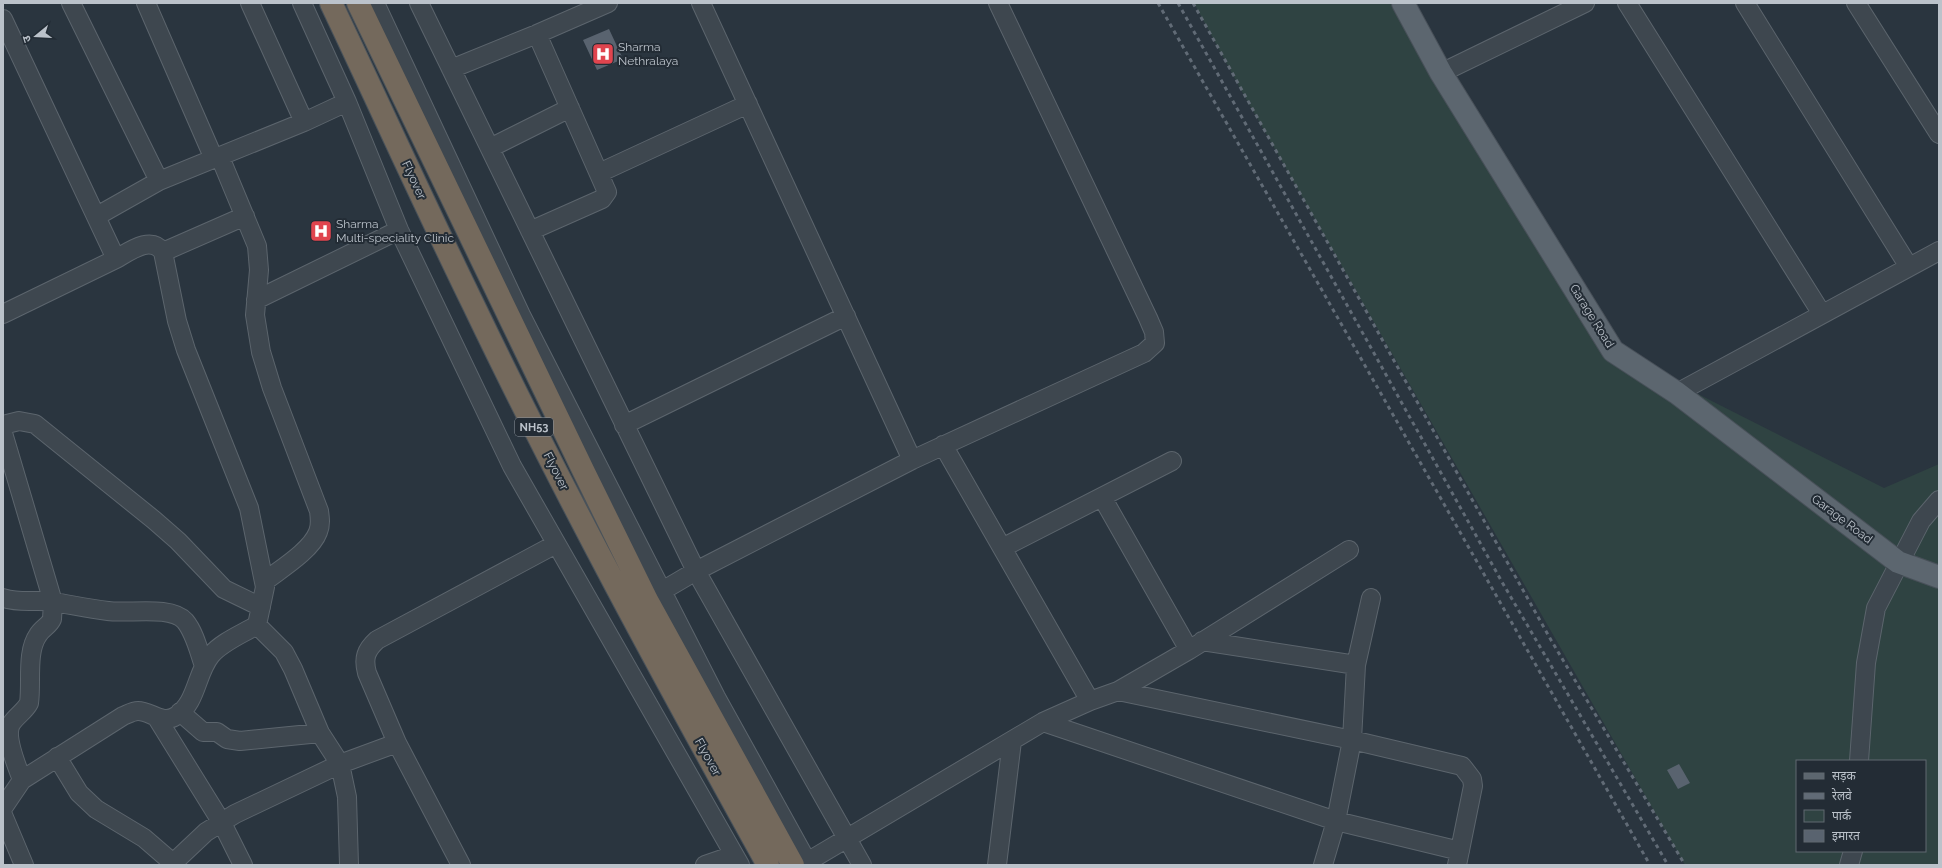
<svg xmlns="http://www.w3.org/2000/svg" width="1942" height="868" viewBox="0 0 1942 868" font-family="Raleway,'Noto Sans Devanagari',sans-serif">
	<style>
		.green { fill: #2f4342; fill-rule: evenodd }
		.building { fill: #59636f }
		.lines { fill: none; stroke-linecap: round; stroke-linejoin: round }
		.minor-casing { stroke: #5c656d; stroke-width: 20 }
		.major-casing { stroke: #485059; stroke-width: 24 }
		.highway-casing { stroke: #49525a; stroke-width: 24 }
		.minor { stroke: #3e474f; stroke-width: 18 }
		.major { stroke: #5c666f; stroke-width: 22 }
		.highway { stroke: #74695c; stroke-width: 22 }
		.rail { stroke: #616b76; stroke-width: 3; stroke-dasharray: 4 4; stroke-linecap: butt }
		.labels { text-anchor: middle; stroke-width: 4; stroke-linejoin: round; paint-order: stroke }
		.shield { fill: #232c35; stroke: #8d959d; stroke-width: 1 }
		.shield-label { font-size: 11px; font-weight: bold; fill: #bbc2ca }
		.poi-label { font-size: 12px; fill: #bbc2ca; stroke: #232c35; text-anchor: start }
		.street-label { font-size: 12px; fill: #bbc2ca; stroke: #232c35 }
	</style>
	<rect width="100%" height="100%" fill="#2a353f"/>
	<path class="green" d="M1194,3H1403L1613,351L1884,488L1939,464V865H1685L1241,90ZM1797,761H1925V851H1797Z"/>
	<path class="building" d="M609,29L623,59L597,70L583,40Z
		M1679,764L1690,783L1678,789L1667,770Z"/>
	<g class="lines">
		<g class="minor-casing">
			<path id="minor" d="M71,3L159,181
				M146,3L214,159
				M250,3L304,122
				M302,3L347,102L399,230L512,466L740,865
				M375,3L521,315L716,697L809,865
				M419,3L696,571L862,865
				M701,3L912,460
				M1627,3L1822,314
				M1745,3L1909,267
				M1856,3L1939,134
				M3,19L116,259L3,314
				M451,69L537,34
				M1441,73L1585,3
				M490,148L570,108
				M220,157L257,246L259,270L255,315L261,352L272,388L319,511C320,518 321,525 318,532C311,551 279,570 264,582
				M599,173L748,104
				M97,216L159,181L304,122L347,102
				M530,231L602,199L607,192L537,34L608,3
				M163,252L245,216
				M116,259C130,251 151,235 163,252L177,321L186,350L249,508L265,587L257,625L284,652L293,669L320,733L340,764L347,797L349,865
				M256,300L399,230
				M1677,393L1939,251
				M3,425L19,421L35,424L154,520L178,541L224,589L261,607
				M624,425L846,316
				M3,433L53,602L52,619C49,626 42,628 38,635C26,652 32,683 29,703C25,711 16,716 11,724C4,737 17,766 22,780
				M943,445L1090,701
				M1102,497L1189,650
				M1002,548L1172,461
				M662,591L696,571L912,460L1144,353L1155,343L1154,332L1148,318L998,3
				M3,598C23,604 36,599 54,602C72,605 90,609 108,611C128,614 171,605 185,621C195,633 199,652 204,666
				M1202,641L1356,665
				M1118,691L1352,740L1462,766L1472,779L1473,786L1457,865
				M180,712L203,732H217L227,739L240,741L320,733
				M157,718L222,823L243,865
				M1043,722L1336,821L1460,851
				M57,757L79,793L96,809L144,838L173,863
				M1859,761L1866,663L1876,608L1921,521L1939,500
				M3,808L22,780L123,716C128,714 133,711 138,711C151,711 162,725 176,716C197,703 196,673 211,655C222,642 242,634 257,625
				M3,815L24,865
				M807,862L1043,722L1090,701L1118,691L1189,650L1349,550
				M171,865L206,832L235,814L340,764L397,743
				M461,865L397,743L367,673C363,658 366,650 377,640L556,544
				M705,865L734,855
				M997,865L1012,741
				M1323,865L1336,821L1352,740L1356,665L1371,598
				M1849,865L1853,851"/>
		</g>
		<g class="major-casing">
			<path id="major" d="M1403,3L1441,73L1613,351L1677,393L1898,562L1939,577"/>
		</g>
		<g class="highway-casing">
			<path id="highway" d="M331,3C379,104 425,206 474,306C565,496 666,681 768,865
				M358,3L584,472L647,600L793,865"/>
		</g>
		<use href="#minor" class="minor"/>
		<use href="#major" class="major"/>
		<use href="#highway" class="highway"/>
		<path class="rail" d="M1158,3L1650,865
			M1178,3L1502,582L1668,865
			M1193,3L1551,640L1685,865"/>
	</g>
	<defs>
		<g id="hospital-square" transform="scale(1.15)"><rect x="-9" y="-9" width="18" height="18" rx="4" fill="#e0444e" stroke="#232c35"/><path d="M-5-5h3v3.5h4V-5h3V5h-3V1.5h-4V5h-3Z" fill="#fff"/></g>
	</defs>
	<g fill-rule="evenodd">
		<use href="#hospital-square" x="603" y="54"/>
		<use href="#hospital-square" x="321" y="231"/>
	</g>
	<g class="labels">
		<rect class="shield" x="515" y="418" width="38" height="18" rx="3"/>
		<g class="shield-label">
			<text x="534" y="431">NH53</text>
		</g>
		<g class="poi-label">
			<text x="618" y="51">Sharma<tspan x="618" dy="14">Nethralaya</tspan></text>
			<text x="336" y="228">Sharma<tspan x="336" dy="14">Multi-speciality Clinic</tspan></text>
		</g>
		<g class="street-label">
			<text transform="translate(414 180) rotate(65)" y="4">Flyover</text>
			<text transform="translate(1592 316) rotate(58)" y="4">Garage Road</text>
			<text transform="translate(556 471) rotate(63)" y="4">Flyover</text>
			<text transform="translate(1842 519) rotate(37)" y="4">Garage Road</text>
			<text transform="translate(708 757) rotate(61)" y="4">Flyover</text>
		</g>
	</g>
	<rect width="1942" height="868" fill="none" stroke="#bbc2ca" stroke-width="8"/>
	<rect x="1796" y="760" width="130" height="92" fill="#232c35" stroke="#606871"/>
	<rect x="1804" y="773" width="20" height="6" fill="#5c666f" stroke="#606871"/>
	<text x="1832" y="780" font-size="12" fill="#bbc2ca">सड़क</text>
	<rect x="1804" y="793" width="20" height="6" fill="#616b76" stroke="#606871"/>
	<text x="1832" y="800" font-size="12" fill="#bbc2ca">रेलवे</text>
	<rect x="1804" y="810" width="20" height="12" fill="#2f4342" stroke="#606871"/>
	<text x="1832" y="820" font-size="12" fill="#bbc2ca">पार्क</text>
	<rect x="1804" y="830" width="20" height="12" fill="#59636f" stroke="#606871"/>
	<text x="1832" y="840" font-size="12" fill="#bbc2ca">इमारत</text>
	<g transform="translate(36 36) rotate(252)" stroke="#232c35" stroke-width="3" paint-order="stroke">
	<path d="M0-3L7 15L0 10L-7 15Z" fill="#bbc2ca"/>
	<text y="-6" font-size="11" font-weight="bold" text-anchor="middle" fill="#bbc2ca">उ</text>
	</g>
</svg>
